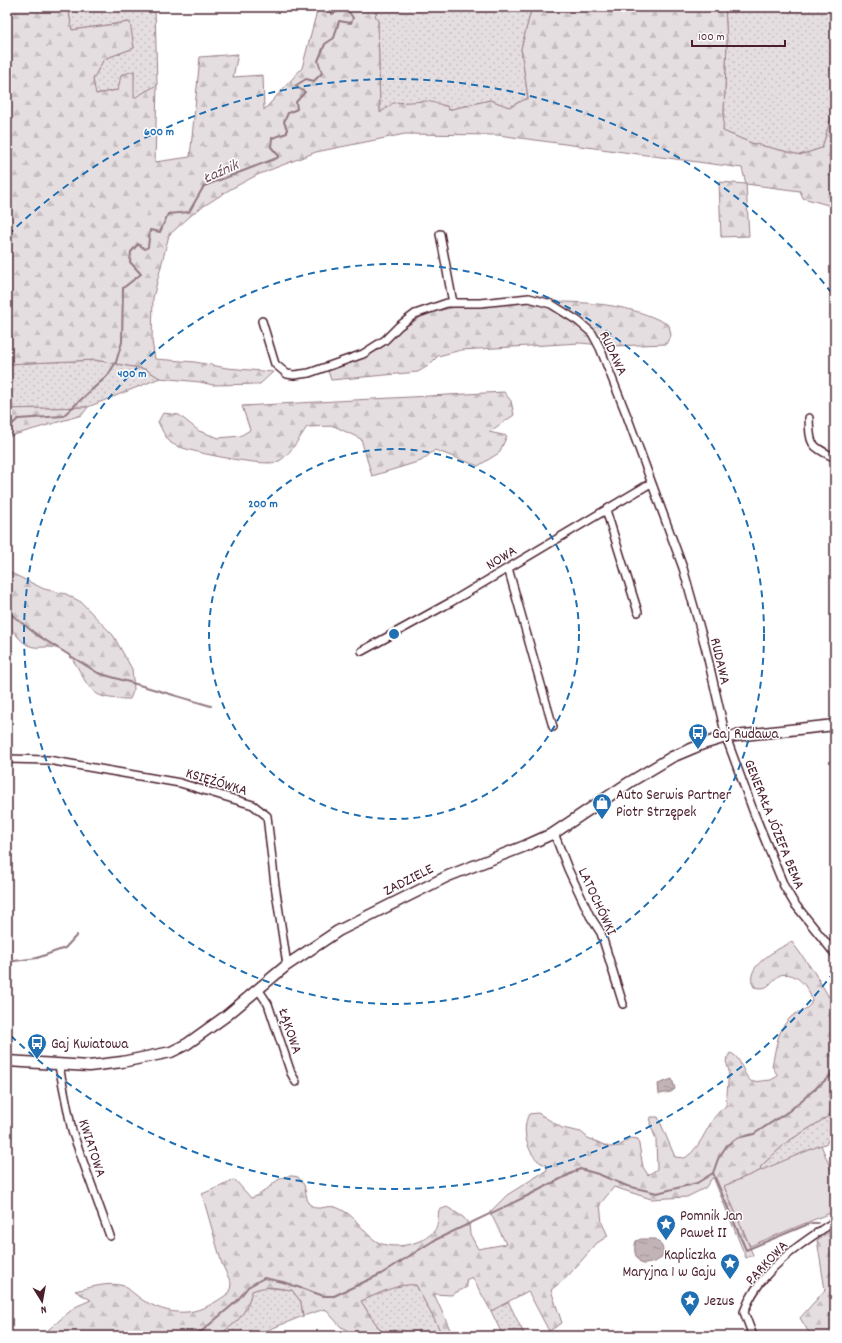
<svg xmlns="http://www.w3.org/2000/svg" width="842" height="1343" viewBox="0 0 842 1343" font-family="Dekko,sans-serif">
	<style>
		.grass { fill: url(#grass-dots); stroke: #987e86 }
		.forest { fill: url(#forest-firs); stroke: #987e86 }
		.pitch { fill: #e5dee0; stroke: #987e86 }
		.water { fill: url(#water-ripples); stroke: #91787e }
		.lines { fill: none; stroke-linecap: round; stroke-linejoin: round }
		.stream { stroke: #91787e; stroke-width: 2 }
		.street-casing { stroke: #4a1f2b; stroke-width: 10 }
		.secondary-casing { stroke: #4a1f2b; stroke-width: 13 }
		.street { stroke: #fff; stroke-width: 7 }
		.secondary { stroke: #fff; stroke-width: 10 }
		.ring { fill: none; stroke: #1f6fb2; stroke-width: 2; stroke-dasharray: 7 5 }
		.labels { text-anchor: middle; stroke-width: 3; stroke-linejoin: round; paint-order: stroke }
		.street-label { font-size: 15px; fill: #4a1f2b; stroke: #fff }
		.poi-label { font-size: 15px; fill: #4a1f2b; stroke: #fff; text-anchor: start }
		.water-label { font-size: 16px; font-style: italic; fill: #74535c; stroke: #fff }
		.centre { fill: #1f6fb2; stroke: #fff; stroke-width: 2 }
		.ring-label { font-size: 12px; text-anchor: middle; font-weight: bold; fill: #1f6fb2; stroke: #fff; stroke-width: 3; stroke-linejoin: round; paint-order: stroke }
	</style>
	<defs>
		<pattern id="grass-dots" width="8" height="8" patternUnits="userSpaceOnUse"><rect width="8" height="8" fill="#e5dee0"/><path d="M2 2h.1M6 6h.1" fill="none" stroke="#c6bec0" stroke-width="1.8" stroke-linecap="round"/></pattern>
		<pattern id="forest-firs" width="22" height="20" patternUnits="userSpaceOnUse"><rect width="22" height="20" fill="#e5dee0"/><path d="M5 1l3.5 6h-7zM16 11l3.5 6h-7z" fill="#c6bec0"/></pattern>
		<pattern id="water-ripples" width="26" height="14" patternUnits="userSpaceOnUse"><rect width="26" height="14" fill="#c1b3b6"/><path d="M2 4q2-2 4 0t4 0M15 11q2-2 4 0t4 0" fill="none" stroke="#9f9194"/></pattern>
	</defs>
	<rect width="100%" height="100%" fill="#fff"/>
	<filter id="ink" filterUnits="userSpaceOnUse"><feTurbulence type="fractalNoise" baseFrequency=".025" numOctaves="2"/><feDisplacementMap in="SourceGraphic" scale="8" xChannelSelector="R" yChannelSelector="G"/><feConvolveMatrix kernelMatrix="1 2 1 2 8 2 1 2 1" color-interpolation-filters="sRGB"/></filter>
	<g filter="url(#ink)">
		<path class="grass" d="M68,7H155L157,85L133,99L134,71L118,90L95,94L93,79L104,59L134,48L129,22L72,30Z
			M383,7H532L521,49L528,98L509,107L490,100L448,110L380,113L378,21L375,15Z
			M725,7H835V116L831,118L822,148L800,155L751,143L723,131L727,43Z
			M95,360L145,369L160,378L88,407L7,409V364Z
			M835,1112V1137L827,1141V1143L760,1171L761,1166L787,1142Z
			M409,1284L416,1285L443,1336H385L371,1317L361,1301L399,1285Z
			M261,1287L292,1290L301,1302L303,1316L253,1336H217C238,1322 245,1316 252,1291Z
			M508,1301L525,1336H503L491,1311Z"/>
		<path class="forest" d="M7,7H68L72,30L130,22L134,48L104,59L93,79L96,94L118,90L121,75L134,71V98L157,85L155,162L190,157L200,57L238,54L233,77L263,75L264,110L302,68L318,7H383L375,15L378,21L380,113L393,103L427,101L447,106L448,110L490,100L509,107L528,98L521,49L532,7H725L727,43L723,131L751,143L800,155L822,148L831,118L835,116V207L803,198L800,191L746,184L749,236L721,237L719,182L746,184L742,168L498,135L405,134L316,152L257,175L229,190L196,211L169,235L153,298L152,341L155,359L195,362L227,368L273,372L260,384L213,385L200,382L160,378L145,369L95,360L7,364Z
			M522,301C575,303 622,299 669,325L671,335L666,344L612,346L580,343L461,350L438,356L428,366L418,372L331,380L328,371L354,360L427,313L460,306L510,304Z
			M504,392L511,401L514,415L489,432L507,436L499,453L478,466L435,450L421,461L372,476L361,439L334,426L307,427C300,437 288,458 277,462C264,467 181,451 171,443C165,437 162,430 158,422L163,413L179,415L199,431L219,438L240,436L250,430L242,406Z
			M88,407L82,415L7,437V409Z
			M7,571L44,589L66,594L81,602L113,635L132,669L134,689L130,699C120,699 106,699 97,694C81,684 80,661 63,651C43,640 33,658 15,633C12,630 8,627 7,623C5,617 7,581 7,571Z
			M792,942L814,972L829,997L835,996V1112L787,1142L761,1166L760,1171L724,1186L753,1255L746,1258L713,1177L705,1188L687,1197L651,1199L614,1187L600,1204L602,1223L608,1236L597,1243L567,1277L551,1290L562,1323L549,1331L528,1291L491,1311L472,1277L466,1280L467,1287L451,1295L434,1294L453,1336H443L416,1285C397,1283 379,1294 361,1301L371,1317L385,1336H349L346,1329L341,1327L325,1309L303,1316L301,1302L292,1290C277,1288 266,1285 252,1291C245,1316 238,1322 217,1336H49L48,1330L75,1307L91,1300L75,1291C88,1288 110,1281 124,1286C131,1290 137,1297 144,1301C177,1319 200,1315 230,1292L231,1283L222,1264L202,1194L235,1180L251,1198C270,1193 276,1171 298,1177L304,1185L308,1203C310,1204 313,1207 316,1208C325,1209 330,1203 342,1210C357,1217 363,1233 376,1241C391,1251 423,1245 435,1230C438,1226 438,1215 439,1210L447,1207L463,1217L469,1224L470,1234L478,1249L506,1244L490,1212L507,1195L547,1170L546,1165C528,1160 520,1130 529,1114L538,1113L562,1128L581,1132L588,1138L609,1147L619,1146L630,1138L638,1139L643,1167L648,1175L657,1169L656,1139L650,1124L651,1117H658L675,1157L685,1158C705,1145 707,1118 726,1106L729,1071L726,1061L730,1053C742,1056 741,1074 752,1082L771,1080L778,1076L772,1066C776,1048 777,1029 791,1017C799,1010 809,1011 812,1000C808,986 796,971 780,975C769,982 770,991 754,987C742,967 777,949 792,942Z
			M835,1228V1336H811L800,1318L825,1290L817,1240Z"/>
		<path class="pitch" d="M821,1145L835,1179V1211L750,1246L724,1186Z"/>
		<path class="water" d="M672,1079L675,1089L671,1092L659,1094L658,1084Z
			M641,1239H656C672,1254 659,1264 642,1264C635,1258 633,1250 636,1241Z"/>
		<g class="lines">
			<path class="stream" d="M7,429L18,419L63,416L108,375L116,362L122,342L123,288L141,274L130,262L131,252L138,244L145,249L148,247L150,230L160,232L168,214L189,212L204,186L277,158L279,156L271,147L272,138L287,133V129L284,122L288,113L297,109L296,102L305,92L295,86L306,79L314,81L322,73L318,61L325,44L334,38L339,21L351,23L353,18L347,9H342L332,14L330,10V7
				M7,611L37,635L98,673L211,706
				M7,962L37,958L65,948L77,935
				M713,1173L746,1250L811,1223H818
				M833,1230L835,1231
				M190,1336L202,1331L237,1301L248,1287L264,1278L283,1282L324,1296H334L381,1274L433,1241L527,1196L580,1169L598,1174L627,1186L657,1193L697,1183L713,1173L718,1159L727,1145L737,1138L754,1134L789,1111L835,1072"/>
			<g class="street-casing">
				<path id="street" d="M440,234L453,303
					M262,321L275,364L287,374L294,375L309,373L363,354L385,340L399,326L415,314L447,303H480L529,298L551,304L578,321L592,333L600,348L627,416L683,568L705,646L726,737L754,813L784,886L794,903L835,954
					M809,418C810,446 810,445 835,458
					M606,510L638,612
					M508,568L553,727
					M362,651L451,602L651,483
					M7,759L48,760L180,783L253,805L267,816L275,885L287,965
					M554,833L568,869L590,916L601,933L623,1004
					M258,989L268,1004L291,1073L296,1082
					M59,1066L72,1131L110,1236
					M753,1336L744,1312C759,1270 800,1244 835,1221"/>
			</g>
			<g class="secondary-casing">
				<path id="secondary" d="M7,1061L89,1066L122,1062L171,1052L187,1044L226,1016L287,965L338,931L448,876L525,846L554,833L630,782L672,757L703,744L726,737L835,725"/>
			</g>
			<use href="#street" class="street"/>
			<use href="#secondary" class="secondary"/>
		</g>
	</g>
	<g class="ring">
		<circle cx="394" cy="634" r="185"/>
		<circle cx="394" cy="634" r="370"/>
		<path d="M834 972A555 555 0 0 1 8 1033M8 235A555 555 0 0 1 834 296"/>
	</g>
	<defs>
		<g id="bus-pin" transform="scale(1)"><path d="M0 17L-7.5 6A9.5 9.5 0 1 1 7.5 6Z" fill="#1f6fb2" stroke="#fff"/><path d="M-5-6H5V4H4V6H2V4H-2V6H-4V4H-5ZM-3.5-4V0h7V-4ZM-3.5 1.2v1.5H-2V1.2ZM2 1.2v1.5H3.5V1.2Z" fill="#fff"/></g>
		<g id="shop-pin" transform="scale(1)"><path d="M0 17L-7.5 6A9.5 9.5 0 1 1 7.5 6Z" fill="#1f6fb2" stroke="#fff"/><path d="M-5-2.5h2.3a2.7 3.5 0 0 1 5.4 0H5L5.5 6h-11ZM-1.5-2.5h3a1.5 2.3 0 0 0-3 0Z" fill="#fff"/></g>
		<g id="sight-pin" transform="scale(1)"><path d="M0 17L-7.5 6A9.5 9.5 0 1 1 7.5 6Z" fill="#1f6fb2" stroke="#fff"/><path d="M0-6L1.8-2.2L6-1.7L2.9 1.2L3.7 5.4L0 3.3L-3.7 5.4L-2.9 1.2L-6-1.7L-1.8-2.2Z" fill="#fff"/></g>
	</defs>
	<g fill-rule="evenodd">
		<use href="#bus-pin" x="698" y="733"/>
		<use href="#shop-pin" x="602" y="803"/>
		<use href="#bus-pin" x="37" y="1043"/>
		<use href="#sight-pin" x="666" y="1224"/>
		<use href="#sight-pin" x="730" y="1263"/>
		<use href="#sight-pin" x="690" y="1300"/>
	</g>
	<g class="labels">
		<g class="street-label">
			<text transform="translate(614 353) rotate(65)" y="5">RUDAWA</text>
			<text transform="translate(501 557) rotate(-31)" y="5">NOWA</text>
			<text transform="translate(721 661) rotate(77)" y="5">RUDAWA</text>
			<text transform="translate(217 781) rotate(17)" y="5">KSIĘŻÓWKA</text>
			<text transform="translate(775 824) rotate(68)" y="5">GENERAŁA JÓZEFA BEMA</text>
			<text transform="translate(408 879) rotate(-27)" y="5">ZADZIELE</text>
			<text transform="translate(598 901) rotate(65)" y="5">LATOCHÓWKI</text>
			<text transform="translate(291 1031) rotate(72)" y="5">ŁĄKOWA</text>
			<text transform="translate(93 1148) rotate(72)" y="5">KWIATOWA</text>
			<text transform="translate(766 1262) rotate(-47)" y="5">PARKOWA</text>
		</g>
		<g class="poi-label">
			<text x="712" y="738">Gaj Rudawa</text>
			<text x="616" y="799">Auto Serwis Partner<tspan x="616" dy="17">Piotr Strzępek</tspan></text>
			<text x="51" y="1048">Gaj Kwiatowa</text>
			<text x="680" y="1220">Pomnik Jan<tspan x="680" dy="17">Paweł II</tspan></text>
			<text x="716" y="1259" text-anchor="end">Kapliczka<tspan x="716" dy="17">Maryjna 1 w Gaju</tspan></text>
			<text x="704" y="1305">Jezus</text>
		</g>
		<g class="water-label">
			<text transform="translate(220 170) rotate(-24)" y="6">Łaźnik</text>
		</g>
	</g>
	<circle cx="394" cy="634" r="6" class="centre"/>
	<g class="ring-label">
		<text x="159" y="135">600 m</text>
		<text x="132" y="377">400 m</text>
		<text x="263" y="507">200 m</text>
	</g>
	<rect width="842" height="1343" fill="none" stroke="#fff" stroke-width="24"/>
	<rect x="12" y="12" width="818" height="1319" fill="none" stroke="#4a1f2b" stroke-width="1.5" filter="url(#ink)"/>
	<g transform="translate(42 1301) rotate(169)" stroke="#ffffff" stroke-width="3" paint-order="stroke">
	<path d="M0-3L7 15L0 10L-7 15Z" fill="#4a1f2b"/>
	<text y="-6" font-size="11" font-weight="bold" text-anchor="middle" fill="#4a1f2b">N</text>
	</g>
	<path d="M692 40v6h93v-6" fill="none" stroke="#4a1f2b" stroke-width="2"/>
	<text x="698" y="40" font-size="12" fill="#4a1f2b" stroke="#ffffff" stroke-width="3" paint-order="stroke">100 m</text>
</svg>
